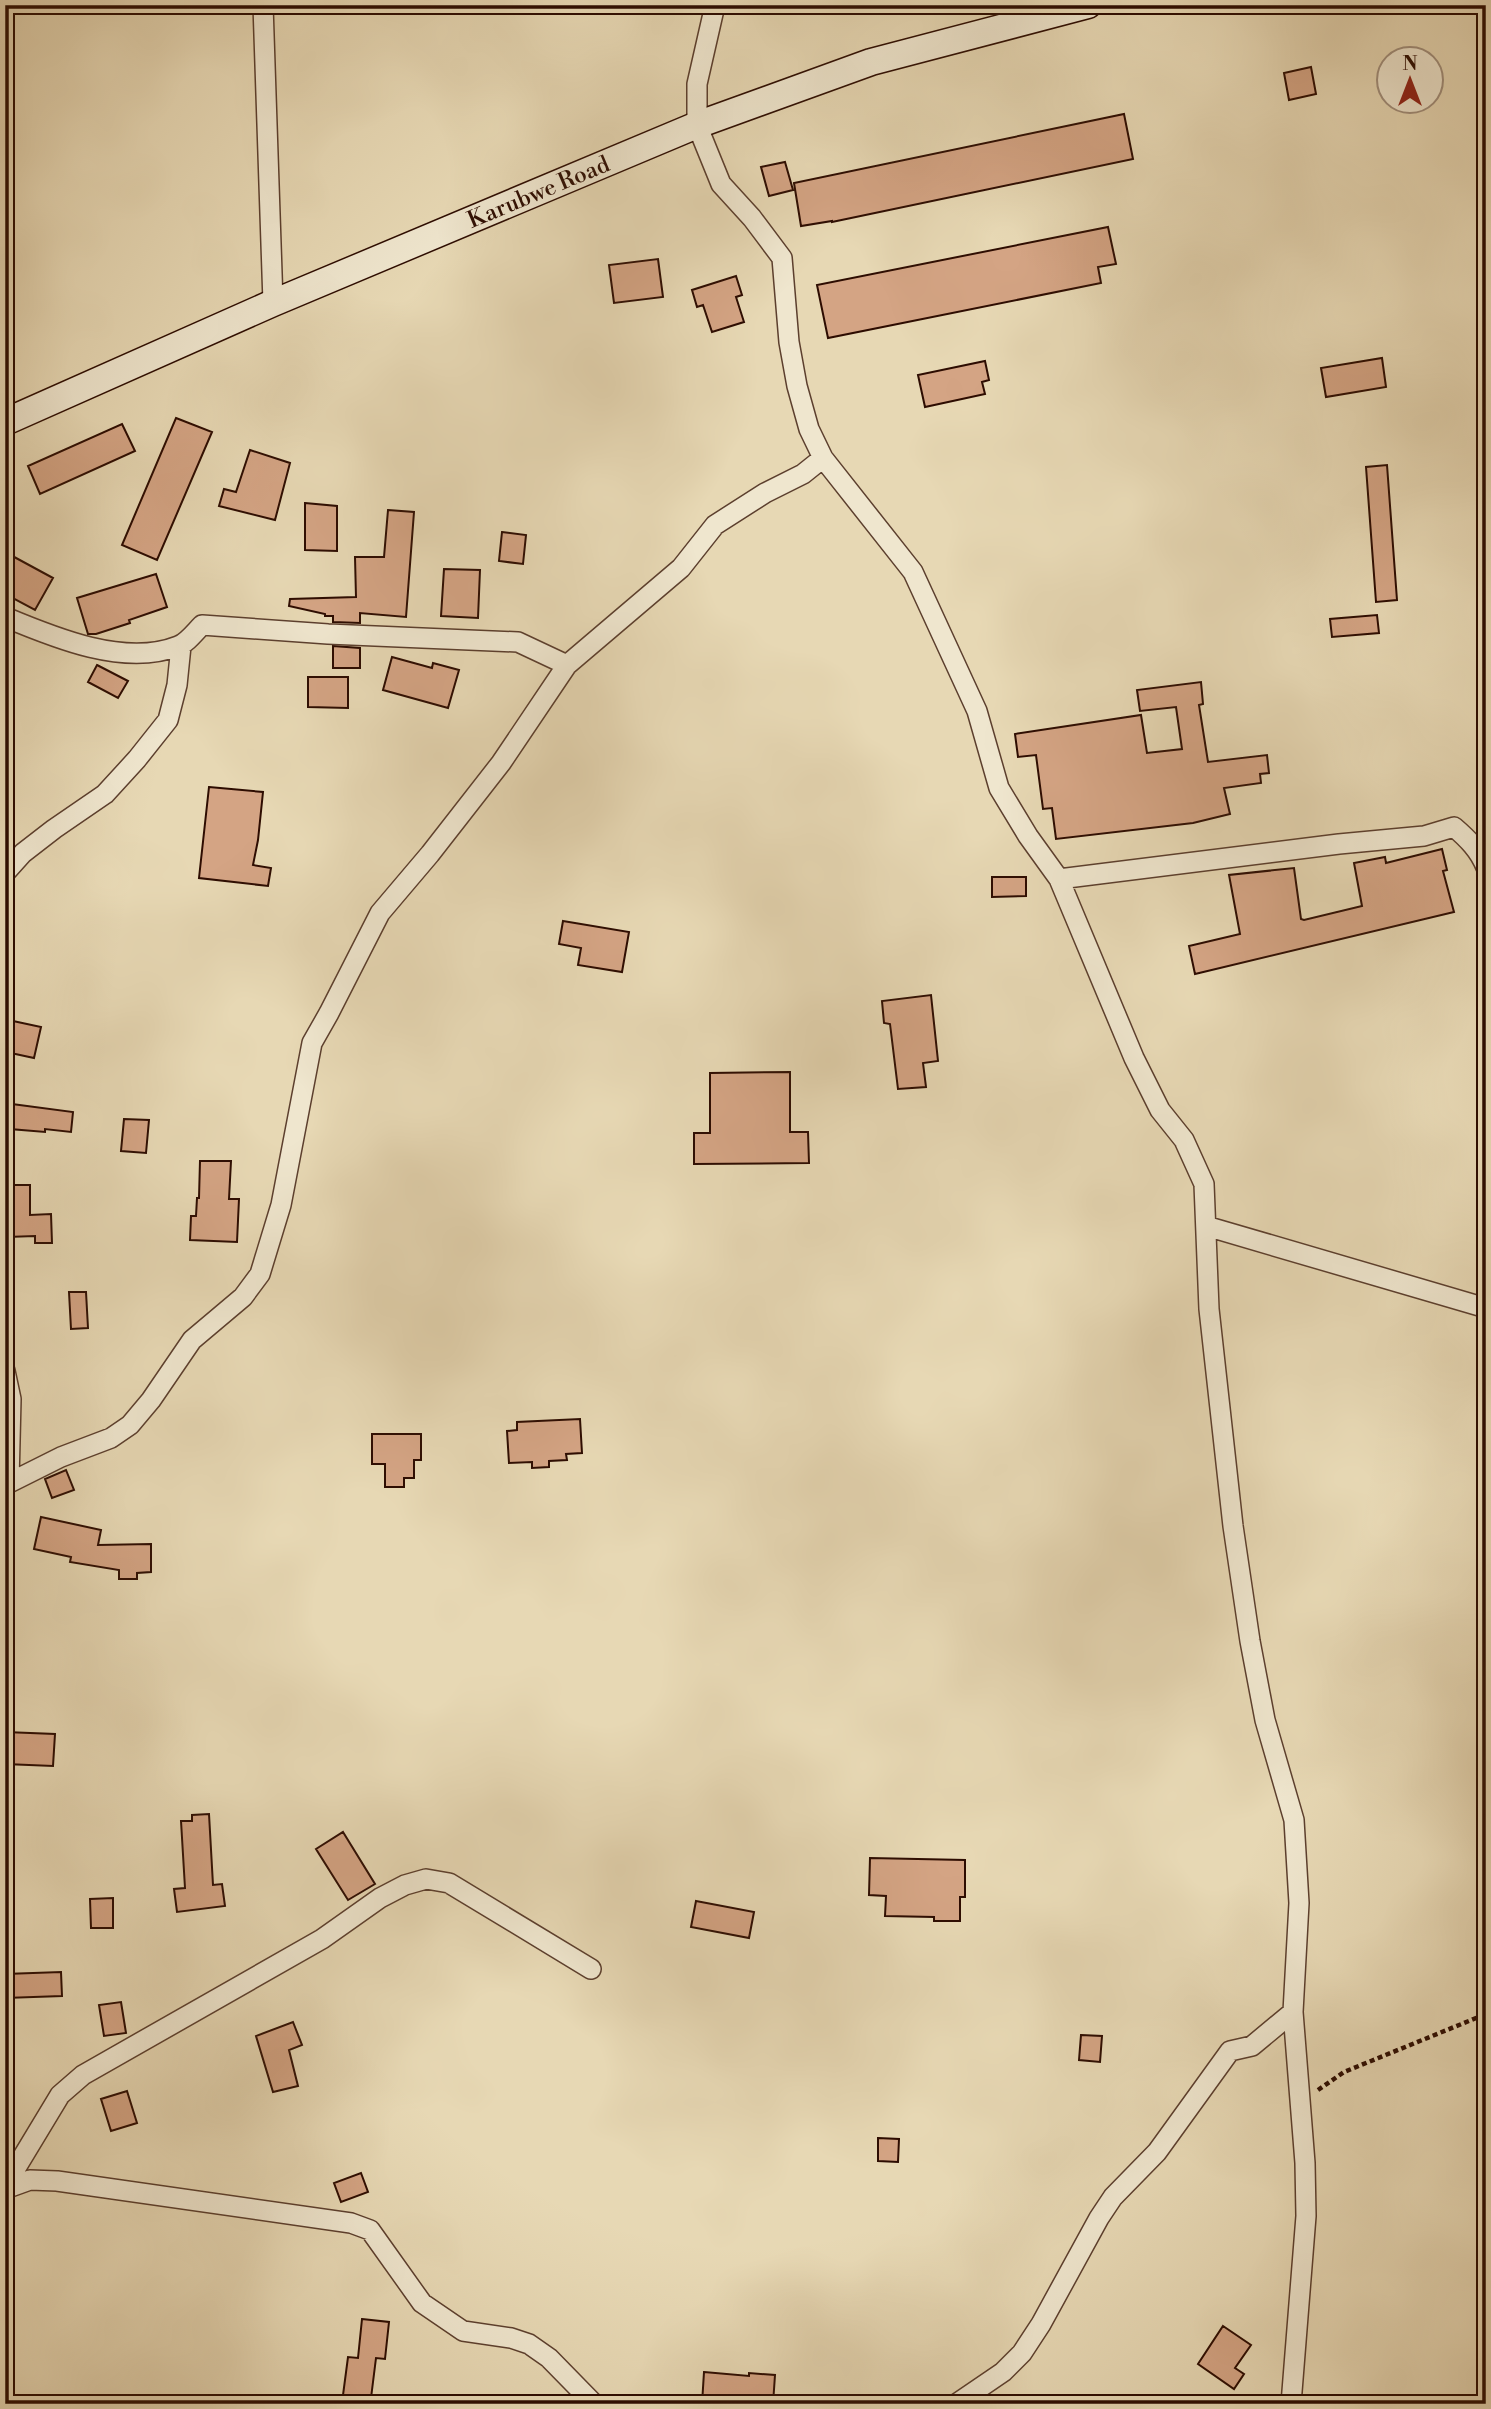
<svg xmlns="http://www.w3.org/2000/svg" width="1491" height="2409" viewBox="0 0 1491 2409" font-family="'Libre Bodoni',serif">
	<style>
		.building { fill: #d4a484; stroke: #2d0c01; stroke-width: 2 }
		.lines { fill: none; stroke-linecap: round; stroke-linejoin: round }
		.street-casing { stroke: #5c3f2e; stroke-width: 22 }
		.secondary-casing { stroke: #2d0c01; stroke-width: 29 }
		.path { stroke: #2d0c01; stroke-width: 4.5; stroke-dasharray: 5 3.5; stroke-linecap: butt }
		.street { stroke: #efe6ce; stroke-width: 19 }
		.secondary { stroke: #efe6ce; stroke-width: 26 }
		.labels { text-anchor: middle; stroke-width: 6; stroke-linejoin: round; paint-order: stroke }
		.street-label { font-size: 23px; fill: #2d0c01; stroke: #efe6ce }
	</style>
	<rect width="100%" height="100%" fill="#e7d8b4"/>
	<filter id="stains"><feTurbulence type="fractalNoise" baseFrequency=".00286" numOctaves="4"/><feColorMatrix values="0 0 0 0 .2 0 0 0 0 .09 0 0 0 0 .02 0 0 0 .5 -.17"/></filter>
	<radialGradient id="worn" r=".72"><stop offset=".6" stop-color="#630" stop-opacity="0"/><stop offset="1" stop-color="#630" stop-opacity=".3"/></radialGradient>
	<path class="building" d="M1311,67L1316,94L1289,100L1284,73Z
		M1124,114L1133,159L832,222V221L801,226L794,183Z
		M785,162L793,190L769,196L761,167Z
		M1108,227L1116,264L1098,267L1101,283L828,338L817,285Z
		M658,259L663,297L614,303L609,265Z
		M736,276L742,295L736,297L744,322L712,332L703,305L697,307L692,290Z
		M1382,358L1386,387L1326,397L1321,368Z
		M985,361L989,380L982,382L985,394L925,407L918,375Z
		M176,418L212,432L157,560L122,545Z
		M122,424L135,451L40,494L28,466Z
		M250,450L290,463L275,520L219,506L224,489L236,492Z
		M1387,465L1397,600L1376,602L1366,467Z
		M305,503L337,506V551L305,550Z
		M388,510L414,512L406,617L360,613V623L333,622V616H325V614L289,606L290,599L356,597L355,557H384Z
		M502,532L526,535L523,564L499,561Z
		M5,552L53,578L35,610L5,594Z
		M444,569L480,570L478,618L441,616Z
		M156,574L167,607L129,620L130,623L96,634H88L77,598Z
		M1377,615L1379,633L1332,637L1330,619Z
		M333,646L360,648V668H333Z
		M392,657L432,668L433,663L459,670L448,708L383,690Z
		M97,665L128,681L118,698L88,682Z
		M308,677H348V708L308,707Z
		M1201,682L1203,704L1199,705L1208,762L1267,755L1269,773L1260,774L1261,783L1224,788L1230,814L1193,823L1056,839L1052,808L1043,809L1036,755L1018,757L1015,734L1141,715L1147,753L1182,749L1176,707L1140,711L1137,690Z
		M209,787L263,792L258,840L253,865L271,868L268,886L199,878Z
		M1442,849L1447,870L1443,871L1454,912L1195,974L1189,946L1240,934L1229,875L1294,868L1301,919L1304,920L1362,906L1354,863L1385,857L1386,863Z
		M992,877H1026V896L992,897Z
		M563,921L629,932L622,972L578,965L581,948L559,944Z
		M931,995L938,1061L923,1063L926,1087L898,1089L890,1024L884,1023L882,1001Z
		M13,1021L41,1027L34,1058L6,1052Z
		M790,1072V1132H808L809,1163L694,1164V1133H710V1073Z
		M12,1104L73,1112L71,1132L45,1129V1132L10,1129Z
		M124,1119L149,1120L146,1153L121,1151Z
		M200,1161H231L229,1199H239L237,1242L190,1240L191,1216H196L197,1198H199Z
		M5,1185H30V1215L51,1214L52,1243H35V1236L7,1237Z
		M69,1292H86L88,1328L71,1329Z
		M580,1419L582,1453L566,1454L567,1460L549,1461V1467L532,1468V1462L509,1463L507,1431L517,1430V1422Z
		M372,1434H421V1460H414V1478H404V1487H385V1464H372Z
		M66,1470L74,1490L52,1498L45,1479Z
		M41,1517L101,1530L98,1545L151,1544V1572L137,1573V1579H119V1570L70,1562L71,1557L34,1549Z
		M5,1732L55,1734L53,1766L5,1764Z
		M209,1814L213,1885L222,1884L225,1906L177,1912L174,1889L185,1888L181,1821H192V1815Z
		M343,1832L375,1884L348,1900L316,1849Z
		M870,1858L965,1860V1897H960V1921H934V1917L885,1916L886,1896L869,1895Z
		M113,1898V1928H91L90,1899Z
		M696,1901L754,1912L749,1938L691,1927Z
		M61,1972L62,1996L5,1998V1974Z
		M121,2002L126,2033L104,2036L99,2005Z
		M293,2022L302,2045L289,2050L298,2086L273,2092L256,2036Z
		M1081,2035L1102,2036L1100,2062L1079,2060Z
		M127,2091L137,2123L111,2131L101,2099Z
		M878,2138L899,2139L898,2162L878,2161Z
		M361,2173L368,2192L341,2202L334,2183Z
		M362,2319L389,2322L385,2359L376,2358L371,2398L343,2395L348,2357L358,2358Z
		M1223,2326L1251,2345L1235,2368L1244,2374L1234,2389L1198,2364Z
		M704,2372L749,2376V2373L775,2375L773,2404H702Z"/>
	<g class="lines">
		<g class="street-casing">
			<path id="street" d="M263,5L273,303
				M715,5L697,84V125L721,184L752,218L782,258L789,342L797,386L809,429L823,458L913,572L977,711L999,788L1028,836L1059,879L1134,1058L1160,1110L1184,1140L1204,1184L1209,1309L1233,1526L1250,1641L1265,1720L1294,1820L1299,1903L1293,2012L1305,2163L1306,2216L1291,2404
				M5,617C55,638 125,667 178,646C187,643 195,632 202,625L328,634L518,642L567,665
				M5,873L23,853L54,829L105,794L137,759L168,720L177,685L181,646
				M1059,879L1339,844L1424,836L1454,827C1468,839 1479,850 1486,867
				M1206,1226L1486,1308
				M5,1371L11,1399L9,1482
				M5,1485L61,1457L111,1438L130,1425L151,1400L192,1340L243,1297L260,1274L281,1205L312,1043L329,1013L380,913L430,854L501,763L567,665L681,568L715,525L765,493L803,474L823,458
				M5,2186L60,2095L83,2075L322,1939L380,1898L405,1885L426,1879L449,1883L591,1969
				M5,2189L30,2180L57,2181L351,2223L370,2230L422,2303L463,2331L511,2338L529,2344L549,2358L594,2404
				M956,2404L1003,2372L1022,2353L1041,2324L1099,2218L1113,2197L1157,2152L1230,2051L1252,2046L1293,2012"/>
		</g>
		<g class="secondary-casing">
			<g id="secondary">
				<path id="s1" d="M5,422L273,303L697,125L871,62L1088,5"/>
			</g>
		</g>
		<path class="path" d="M1318,2090L1344,2072L1486,2014"/>
		<use href="#street" class="street"/>
		<use href="#secondary" class="secondary"/>
	</g>
	<g class="labels">
		<g class="street-label">
			<text dy="8" stroke="none"><textPath href="#s1" startOffset="581">Karubwe Road</textPath></text>
		</g>
	</g>
	<rect width="1491" height="2409" fill="none" stroke="#e7d8b4" stroke-width="28"/>
	<rect x="7" y="7" width="1477" height="2395" fill="none" stroke="#2d0c01" stroke-width="3.5"/>
	<rect x="14" y="14" width="1463" height="2381" fill="none" stroke="#2d0c01" stroke-width="2"/>
	<g transform="translate(1410 80)"><circle r="33" fill="#efe6ce" stroke="#a18f7c" stroke-width="2"/>
	<path d="M0-5L12 26L0 18L-12 26Z" fill="#8f2418"/>
	<text y="-10" font-size="19" font-weight="bold" text-anchor="middle" fill="#2d0c01">N</text>
	</g>
	<rect width="100%" height="100%" filter="url(#stains)"/>
	<rect width="100%" height="100%" fill="url(#worn)"/>
</svg>
